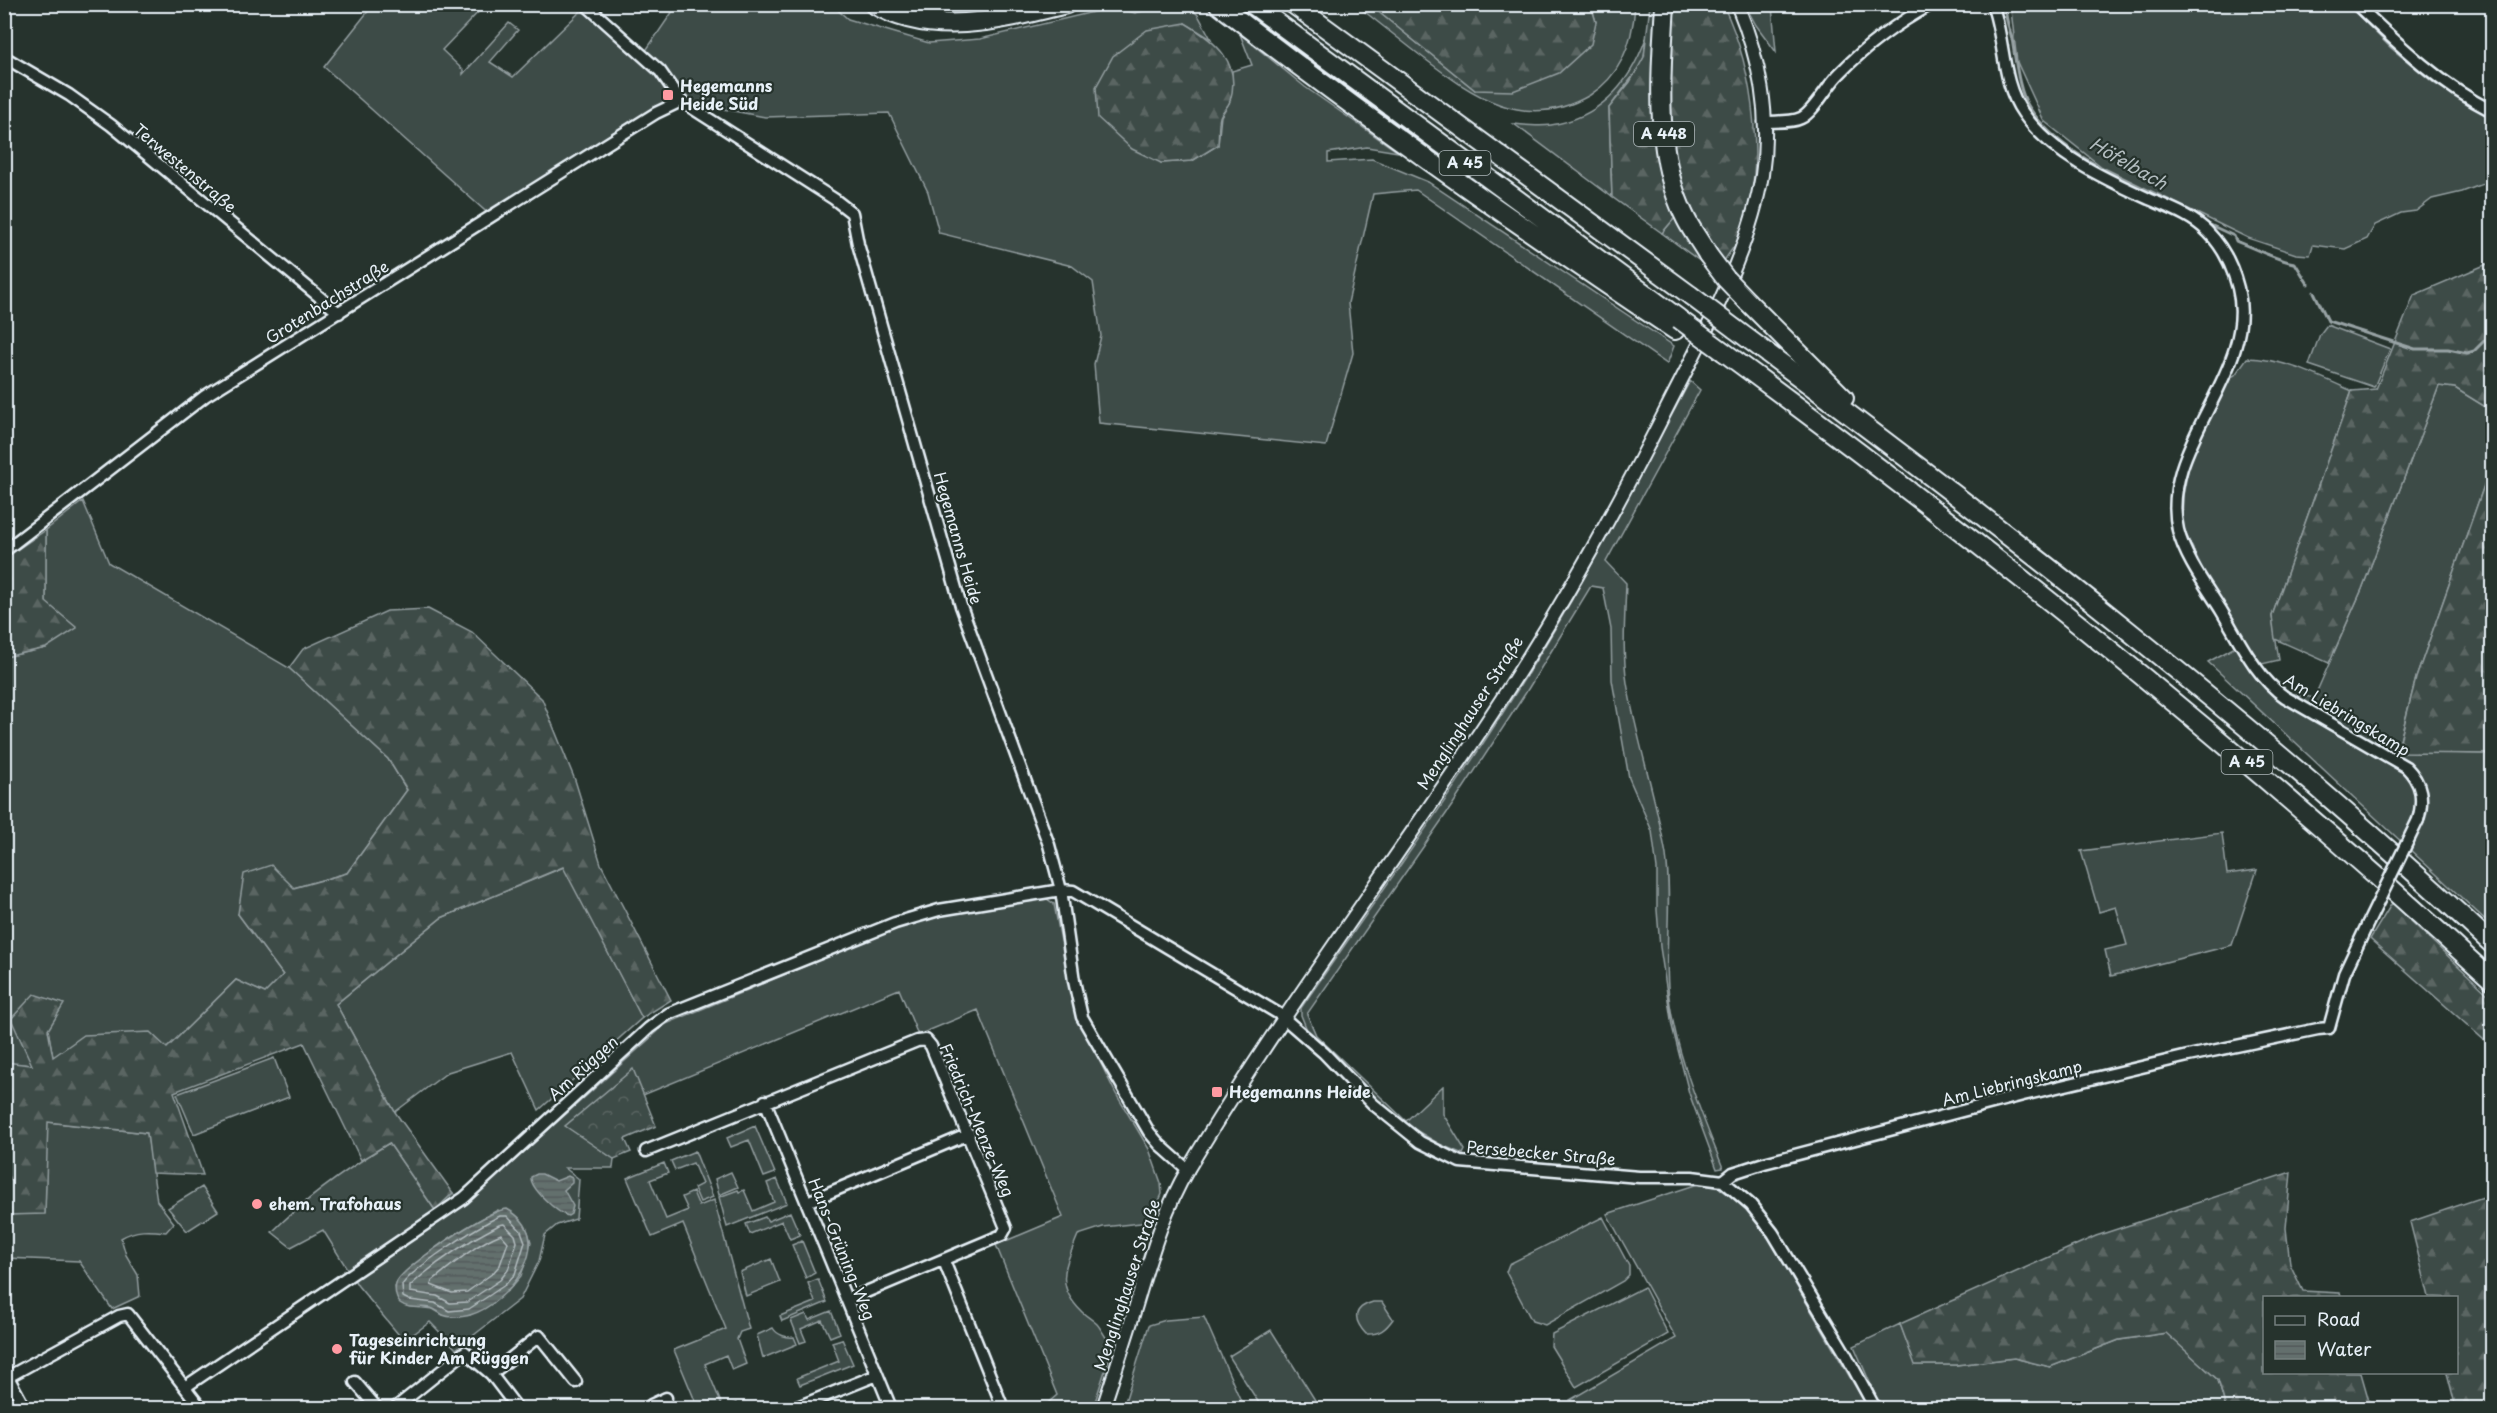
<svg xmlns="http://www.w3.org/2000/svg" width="2497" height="1413" viewBox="0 0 2497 1413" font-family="'Playpen Sans',sans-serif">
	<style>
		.grass { fill: #3e4b47; stroke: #939ea0; stroke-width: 1.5; fill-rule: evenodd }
		.forest { fill: url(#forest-firs); stroke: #939ea0; stroke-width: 1.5 }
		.park { fill: url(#park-crowns); stroke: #939ea0; stroke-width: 1.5 }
		.water { fill: url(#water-rules); stroke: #98a3a5; stroke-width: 1.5 }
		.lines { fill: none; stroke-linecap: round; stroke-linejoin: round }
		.shore { stroke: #b3bdc0; stroke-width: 1.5 }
		.stream { stroke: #98a3a5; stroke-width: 3 }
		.minor-casing { stroke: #e8f1f8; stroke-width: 15 }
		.tertiary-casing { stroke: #e8f1f8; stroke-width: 16 }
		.motorway-casing { stroke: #e8f1f8; stroke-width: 22 }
		.minor { stroke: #26332d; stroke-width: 10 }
		.tertiary { stroke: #26332d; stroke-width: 12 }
		.motorway { stroke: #26332d; stroke-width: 18 }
		.minor-bridge-casing { stroke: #e8f1f8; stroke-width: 15; stroke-linecap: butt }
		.motorway-bridge-casing { stroke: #e8f1f8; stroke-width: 22; stroke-linecap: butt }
		.minor-bridge { stroke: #26332d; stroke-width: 10 }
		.motorway-bridge { stroke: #26332d; stroke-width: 18 }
		.poi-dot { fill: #ff9aa2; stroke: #26332d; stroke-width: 2 }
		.labels { text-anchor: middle; stroke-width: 4.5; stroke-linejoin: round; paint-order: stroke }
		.shield { fill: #26332d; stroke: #aeb8bb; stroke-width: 1.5 }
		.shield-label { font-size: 15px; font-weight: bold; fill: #e8f1f8 }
		.poi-label { font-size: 16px; font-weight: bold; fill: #e8f1f8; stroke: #26332d; text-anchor: start }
		.street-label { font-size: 16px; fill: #e8f1f8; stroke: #26332d }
		.water-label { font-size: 18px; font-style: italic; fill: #b3bdc0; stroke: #26332d }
	</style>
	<defs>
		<pattern id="forest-firs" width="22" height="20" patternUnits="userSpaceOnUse" patternTransform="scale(1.5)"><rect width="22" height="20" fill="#3e4b47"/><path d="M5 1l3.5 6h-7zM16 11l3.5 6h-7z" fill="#5a6562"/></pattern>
		<pattern id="park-crowns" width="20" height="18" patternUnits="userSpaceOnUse" patternTransform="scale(1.5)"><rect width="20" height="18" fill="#3e4b47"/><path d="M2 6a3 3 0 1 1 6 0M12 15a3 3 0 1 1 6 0" fill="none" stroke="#5a6562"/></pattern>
		<pattern id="water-rules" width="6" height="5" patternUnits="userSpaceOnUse" patternTransform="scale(1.5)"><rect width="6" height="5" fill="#636f6d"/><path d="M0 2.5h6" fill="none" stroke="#535a5a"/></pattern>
	</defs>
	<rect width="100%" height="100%" fill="#26332d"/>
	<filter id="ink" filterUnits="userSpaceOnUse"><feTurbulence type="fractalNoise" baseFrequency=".0167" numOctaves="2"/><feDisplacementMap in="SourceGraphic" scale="12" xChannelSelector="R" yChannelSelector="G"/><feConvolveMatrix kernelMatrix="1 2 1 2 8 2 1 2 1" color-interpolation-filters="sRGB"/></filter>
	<g filter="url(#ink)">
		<path class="grass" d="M2013,4L2348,5L2391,48L2435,84L2492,117V175L2483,184L2462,192L2432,199L2416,211L2401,213L2375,225L2367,239L2345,249L2313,245L2310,255L2296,254L2248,238L2102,167L2044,121L2017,62L2011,10Z
			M373,5H485L442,50L463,70V74L509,23L518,30L490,62L513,77L587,5L645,52L677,5H832L848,19L929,43L980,39L1114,7L1135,13L1168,5H1188L1198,15L1211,39L1185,23L1161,163L1192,161L1218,145L1221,116L1229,103L1232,88V71L1252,65L1240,34L1305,87L1398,152L1367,147L1328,153V162L1372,159L1428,182L1674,346L1667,364L1416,190L1373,194L1348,303L1353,353L1326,446L1099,423L1094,364L1101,336L1093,282L1072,266L939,233L928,192L889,113L765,117L681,101L492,217L324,67Z
			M1356,5H1370L1475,90L1596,22L1591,5H1635C1633,40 1622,75 1590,95C1525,133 1473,96 1421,56C1399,39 1378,22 1356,5Z
			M1745,5H1774L1772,6L1776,52L1756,25Z
			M1646,38L1644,57L1639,68L1609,108L1612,197L1514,124C1526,125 1539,127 1551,125C1602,117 1630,83 1646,38Z
			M1678,214L1709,268L1662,233Z
			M2327,325L2390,349L2374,387L2309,365L2320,334Z
			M2247,358C2284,359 2319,376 2352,391L2272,616L2279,660L2262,664L2240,635L2205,574L2182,526L2183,495L2190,461L2226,380L2235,375Z
			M1690,381L1700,390L1606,562L1626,583C1625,616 1622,650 1627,683C1637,741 1656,797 1666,855C1672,899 1665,943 1668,987C1673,1048 1701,1112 1723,1168L1717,1169L1689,1093L1672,1026L1660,947L1657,910V869L1652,831L1629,778L1612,680L1611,629L1603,588L1591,586L1525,694L1453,804L1307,1014L1316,1035L1406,1121L1443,1086V1114L1465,1150L1463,1154L1439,1144L1404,1123L1380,1103L1307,1030L1301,1015V1008C1383,889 1469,771 1544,647C1596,561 1642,470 1690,381Z
			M2439,386L2455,388L2492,411V463L2416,678L2397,752L2492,754V926L2208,662L2237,646L2267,688L2314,698L2362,589Z
			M83,501L109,563L289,668L388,759L407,790L347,873L293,888L238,914L283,975L265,994L236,980L167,1048L53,1058L48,1030L34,994L32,1065L5,1063L4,731L7,733L8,729H5V657L46,648V530Z
			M2222,833L2227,874L2257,870L2232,945L2111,976L2105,950L2127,945L2116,907L2099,912L2081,851Z
			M564,867L642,1018L539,1110L512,1052L448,1072L395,1112L336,1004L441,918Z
			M1047,899L1054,904L1072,998L1087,1036L1116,1094L1149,1149L1161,1183L1162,1194L1150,1222L1103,1227L1078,1235C1065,1267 1054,1284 1082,1312C1086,1316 1092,1319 1097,1324C1103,1331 1105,1339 1113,1346L1093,1408H1042L1057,1395L996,1245L1063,1217L978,1010L918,1035L899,989L643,1095L633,1070L566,1126L614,1159L613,1168H565L579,1179L576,1219L557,1225L545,1235L539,1261L520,1299L456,1349L430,1322L404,1341L358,1286L323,1230L291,1247L272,1232C307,1197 347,1169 389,1143L435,1210L453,1193L466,1204L666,1024L894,929C944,913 995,906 1047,899ZM498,1210L528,1232L531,1242L521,1276L509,1290L470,1315H443L433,1309L407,1306L398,1300L395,1287C418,1255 463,1228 498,1210Z
			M274,1058L289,1097L194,1134L177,1094Z
			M47,1122L147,1133L157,1201L174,1223L166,1232C149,1230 136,1229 121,1238L126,1255L138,1275L140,1296L112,1309L79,1261L5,1258V1215L45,1213Z
			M755,1126L775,1173L764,1177L749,1140L731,1147L727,1138Z
			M695,1151L713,1197L700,1202L694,1188L702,1184L693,1163L675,1170L671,1161Z
			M664,1163L668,1173L650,1180L666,1219L688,1210L682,1197L693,1192L699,1206L714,1200L749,1329L740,1332L737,1339L746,1364L732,1370L726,1355L705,1364L723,1408L736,1403L738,1408H698L674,1350L726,1329L683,1224L652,1237L627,1178Z
			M731,1172L738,1187L719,1195L715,1179Z
			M777,1179L787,1203L727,1227L719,1197L738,1190L739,1192L744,1190L753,1211L774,1202L767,1183Z
			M1701,1183L1719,1188L1739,1201L1764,1230L1868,1408H1575L1570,1400L1676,1338L1607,1214Z
			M202,1187L218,1211L187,1231L168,1208Z
			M790,1212L800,1235L790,1239L782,1221L750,1234L746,1224L765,1217L768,1221Z
			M1603,1217L1629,1266V1275L1623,1281L1545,1325L1532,1321L1506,1272L1509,1264Z
			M802,1241L815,1273L806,1278L792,1245Z
			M771,1259L780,1282L746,1296L740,1272Z
			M818,1279L827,1302L782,1321L780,1316L815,1302L808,1283Z
			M1644,1287L1668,1334L1576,1387L1551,1346L1552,1334Z
			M1373,1302H1382L1393,1319C1386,1329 1379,1335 1366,1334C1353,1320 1352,1308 1373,1302Z
			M831,1311L840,1333L830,1337L822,1320L801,1329L806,1341L800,1343L791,1320L806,1314L809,1320Z
			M1204,1317L1244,1408H1123L1149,1325L1166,1320Z
			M1900,1324L1916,1365H1956L2014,1358L2050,1367L2119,1340L2167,1333L2218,1380L2226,1408H1881L1854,1346Z
			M773,1328C777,1335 787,1338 794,1337L797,1344L763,1358L757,1335Z
			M1271,1330L1320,1408H1262L1229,1356Z
			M842,1339L853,1364L800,1385L797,1378L839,1361L832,1342Z"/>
		<path class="forest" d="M1370,5H1591L1596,22L1591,44L1559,73L1513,91L1475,90Z
			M1650,5H1658C1654,60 1647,116 1661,171C1665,185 1672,200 1678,214L1662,233L1612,197L1609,108L1630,82L1644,57Z
			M1675,5H1723C1754,69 1768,171 1739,238C1735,246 1729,253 1724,261C1662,183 1665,98 1675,5Z
			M1185,23C1215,41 1242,62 1230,101C1228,107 1222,111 1220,117C1218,125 1219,136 1218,145L1192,161L1161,163L1132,149L1098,118L1096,87L1113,56L1147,30Z
			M2492,262V411L2455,388L2439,386L2362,589L2329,663L2275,639L2272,616L2352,391L2376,389L2414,295Z
			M2492,463V754L2397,753L2416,678Z
			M46,530V602L77,628L46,648L5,657V558Z
			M428,609L472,632L542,699L575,780L601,864L671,1000L642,1018L563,867L441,918L336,1004L395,1112L453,1193L435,1210L389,1143L361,1160L304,1043L174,1092L203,1175L152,1173L147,1133L48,1122L45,1214L5,1215V1062L32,1065L11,1019L34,994L64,1004L48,1030L53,1057L84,1035L150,1032L167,1048L236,980L265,993L283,975L238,914L244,874L271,865L294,888L347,873L407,790L388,759L289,668L303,649L387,611Z
			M2392,903L2492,998V1047L2370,939Z
			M2291,1172L2286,1228L2290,1264L2303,1291L2340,1293L2341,1297L2264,1298V1372L2361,1373L2371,1408H2226L2218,1380L2166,1333L2119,1340L2050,1367L2014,1358L1956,1365H1915L1900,1324L2096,1236Z
			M2492,1194V1408H2456L2447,1373L2456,1372V1298L2429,1297L2410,1222Z"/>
		<path class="park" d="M633,1069L656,1126L625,1139L631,1152L614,1159L565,1126Z"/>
		<path class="water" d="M537,1174H542L556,1181L568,1176L572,1178V1183L564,1190L573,1206L571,1214L568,1216C557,1213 530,1188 531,1177Z
			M507,1209C560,1238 510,1303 470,1315C464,1317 449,1318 443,1315C439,1313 436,1309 431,1308C421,1306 409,1310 400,1303C395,1298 394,1288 397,1281C405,1266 489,1209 507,1209Z"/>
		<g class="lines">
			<path class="shore" d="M500,1216H507L521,1231L525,1242L515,1274L505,1285L469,1309L449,1311L435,1303L409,1300L403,1297L402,1285C414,1267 478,1226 500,1216Z
				M499,1225L504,1224L515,1235L517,1242L508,1270L500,1280L467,1302L450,1303L437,1296L410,1292V1286C436,1262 468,1241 499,1225Z
				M501,1234L508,1242L500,1265L493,1273L467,1292L452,1293L431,1285L432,1281C453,1264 476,1244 501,1234Z"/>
			<path class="stream" d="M2006,4C2003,17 2012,32 2013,45C2016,63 2019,92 2029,107C2061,157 2123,177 2173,204
				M2204,222L2234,236L2236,241C2252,247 2280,262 2295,263L2308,284
				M2314,292L2328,321L2415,349H2448L2467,353L2474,351L2492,333"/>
			<g class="minor-casing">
				<path id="minor" d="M585,4L660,71L681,101L834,199L852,213L858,244L961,606L1049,845L1061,890L1074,981L1082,1017L1149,1132L1160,1145L1188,1170
					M1992,4C2005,39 2001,82 2023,113C2052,155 2105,179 2149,199C2170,208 2193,216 2208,232C2223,247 2233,268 2238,288C2259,372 2158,445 2178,530C2185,558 2206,586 2221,610C2239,640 2256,677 2285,697L2406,767C2422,783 2424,799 2418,820
					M2356,4C2398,44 2440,85 2492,111
					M4,57L69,95L111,125L339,313
					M1764,122C1776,121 1791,123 1801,118C1814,112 1828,84 1840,73C1866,46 1899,22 1932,4
					M4,551L205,396L656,113L681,101
					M765,1101L891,1408
					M646,1151L917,1041L926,1040L931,1046L1006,1228L1002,1235L847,1300
					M1723,1181L1733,1173L1764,1163L2023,1095L2188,1056L2318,1029L2329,1028L2344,974L2368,923
					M807,1202L969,1134
					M944,1261L1003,1408
					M491,1374L539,1336L576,1382
					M8,1377L25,1408
					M4,1379L119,1316L128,1314L201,1408
					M355,1382L377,1408
					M185,1387L464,1198L649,1028L668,1014L895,923L939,910L1061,890L1073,891L1279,1014L1324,1053L1373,1104L1420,1142L1460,1162L1639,1177H1692L1723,1181L1751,1205L1773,1233L1845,1353L1875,1408
					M651,1405L666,1398
					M395,1408L465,1352L491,1374L517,1408
					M795,1408L877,1375"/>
			</g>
			<g class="tertiary-casing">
				<path id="tertiary" d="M1103,1408C1115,1371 1128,1333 1139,1295C1152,1252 1165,1208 1188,1169C1284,1008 1399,857 1501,700C1562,607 1616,509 1666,410C1702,339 1749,253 1762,175C1771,115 1760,60 1737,4"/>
			</g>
			<g class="motorway-casing">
				<path id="motorway" d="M874,4C932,39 1005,19 1066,4
					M1218,4C1366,119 1519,226 1675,330
					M1252,4L1678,318
					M1293,4L1690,295
					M1665,4C1661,75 1653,154 1686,219C1692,231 1701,243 1708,255
					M1748,302L1844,398
					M1735,329C1996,523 2255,722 2492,944
					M1724,352C1991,548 2248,755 2492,980"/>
			</g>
			<use href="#minor" class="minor"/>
			<use href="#tertiary" class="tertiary"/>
			<use href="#motorway" class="motorway"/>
			<g class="minor-bridge-casing">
				<path id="minor-bridge" d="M2368,923L2418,820"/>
			</g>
			<g class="motorway-bridge-casing">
				<path id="motorway-bridge" d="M1708,255L1726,279L1748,302
					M1690,295L1735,329
					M1679,319L1724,352"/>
			</g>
			<use href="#minor-bridge" class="minor-bridge"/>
			<use href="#motorway-bridge" class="motorway-bridge"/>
		</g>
	</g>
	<g class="poi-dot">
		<rect x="662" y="89" width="12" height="12" rx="3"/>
		<rect x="1211" y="1086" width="12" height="12" rx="3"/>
		<circle cx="257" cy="1204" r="6"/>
		<circle cx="337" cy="1349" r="6"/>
	</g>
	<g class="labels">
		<g class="shield">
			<rect x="1634" y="122" width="60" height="24" rx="4.5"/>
			<rect x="1439.5" y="151" width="51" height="24" rx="4.5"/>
			<rect x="2221.5" y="750" width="51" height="24" rx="4.5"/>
		</g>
		<g class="shield-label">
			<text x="1664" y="139">A 448</text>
			<text x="1465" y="168">A 45</text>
			<text x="2247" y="767">A 45</text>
		</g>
		<g class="poi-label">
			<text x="680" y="92">Hegemanns<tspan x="680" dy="18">Heide Süd</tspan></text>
			<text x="1229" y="1098">Hegemanns Heide</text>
			<text x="269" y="1210">ehem. Trafohaus</text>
			<text x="349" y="1346">Tageseinrichtung<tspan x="349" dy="18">für Kinder Am Rüggen</tspan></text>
		</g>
		<g class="street-label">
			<text transform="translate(185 168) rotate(40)" y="6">Terwestenstraße</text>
			<text transform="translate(327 302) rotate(-32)" y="6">Grotenbachstraße</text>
			<text transform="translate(958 538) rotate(74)" y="6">Hegemanns Heide</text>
			<text transform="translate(1470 713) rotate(-57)" y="6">Menglinghauser Straße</text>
			<text transform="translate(2347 715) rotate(31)" y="6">Am Liebringskamp</text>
			<text transform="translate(583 1068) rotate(-42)" y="6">Am Rüggen</text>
			<text transform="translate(2012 1083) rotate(-14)" y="6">Am Liebringskamp</text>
			<text transform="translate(977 1120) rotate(67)" y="6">Friedrich-Menze-Weg</text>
			<text transform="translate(1541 1153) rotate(5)" y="6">Persebecker Straße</text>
			<text transform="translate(842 1249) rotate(68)" y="6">Hans-Grüning-Weg</text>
			<text transform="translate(1127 1285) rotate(-72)" y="6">Menglinghauser Straße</text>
		</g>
		<g class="water-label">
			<text transform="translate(2128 164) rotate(30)" y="6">Höfelbach</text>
		</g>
	</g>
	<rect width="2497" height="1413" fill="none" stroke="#26332d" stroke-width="24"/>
	<rect x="12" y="12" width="2473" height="1389" fill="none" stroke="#e8f1f8" stroke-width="2" filter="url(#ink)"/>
	<rect x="2263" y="1296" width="195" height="78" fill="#26332d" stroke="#747f7e" stroke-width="1.5"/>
	<rect x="2275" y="1316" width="30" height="9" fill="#26332d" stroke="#747f7e" stroke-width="1.5"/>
	<text x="2317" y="1326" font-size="18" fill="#e8f1f8">Road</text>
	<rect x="2275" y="1341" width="30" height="18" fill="url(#water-rules)" stroke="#747f7e" stroke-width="1.5"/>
	<text x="2317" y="1356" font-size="18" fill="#e8f1f8">Water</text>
</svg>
